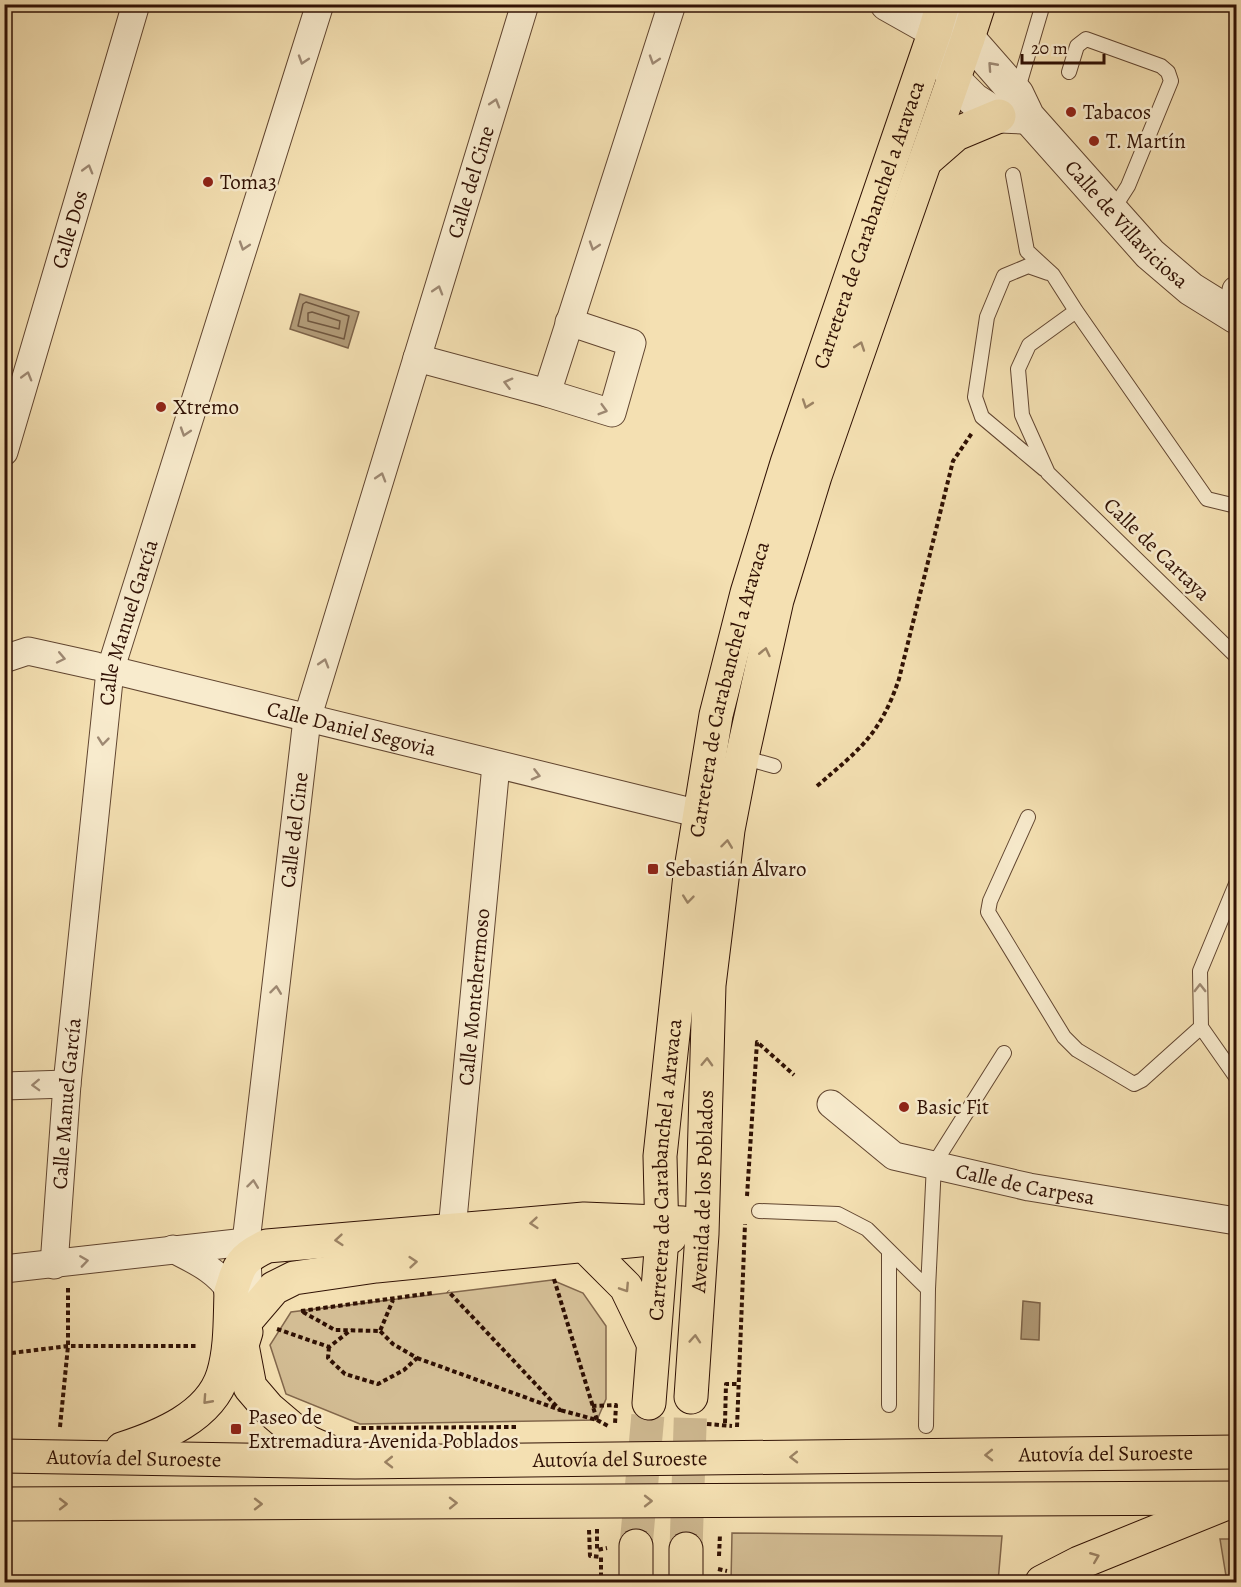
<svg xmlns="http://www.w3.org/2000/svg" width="1241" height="1587" viewBox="0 0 1241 1587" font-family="Alegreya,serif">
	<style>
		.green { fill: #d3bd94; stroke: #82674c; stroke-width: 1.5 }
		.water { fill: #b19a77; stroke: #7d6349; stroke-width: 1.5 }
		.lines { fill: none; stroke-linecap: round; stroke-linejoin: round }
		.shore { stroke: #70563e; stroke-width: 1.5 }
		.primary-tunnel { stroke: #cdb78f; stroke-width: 33; stroke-dasharray: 33 16; stroke-linecap: butt }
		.service-casing { stroke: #614530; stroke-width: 16 }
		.minor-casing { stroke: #614530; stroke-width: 29 }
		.tertiary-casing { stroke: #614530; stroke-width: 35 }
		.primary-casing { stroke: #301104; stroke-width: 35 }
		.trunk-casing { stroke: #301104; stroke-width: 35 }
		.motorway-casing { stroke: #301104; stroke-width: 35 }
		.path { stroke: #301104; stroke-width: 4; stroke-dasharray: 4.5 3; stroke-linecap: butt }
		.service { stroke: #f8ebcd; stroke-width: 14 }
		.minor { stroke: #f8ebcd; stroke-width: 27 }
		.tertiary { stroke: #f8ebcd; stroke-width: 33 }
		.primary { stroke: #f4e0b2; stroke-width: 33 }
		.trunk { stroke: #f4e0b2; stroke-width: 33 }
		.motorway { stroke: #f4e0b2; stroke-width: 33 }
		.oneway { stroke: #9e8973 }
		.oneway2 { stroke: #9c8364 }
		.poi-dot { fill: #8f2418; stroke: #f8ebcd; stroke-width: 2 }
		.labels { text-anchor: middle; stroke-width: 5; stroke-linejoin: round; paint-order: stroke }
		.poi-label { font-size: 21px; fill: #301104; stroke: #f8ebcd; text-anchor: start }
		.street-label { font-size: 21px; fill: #301104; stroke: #f8ebcd }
	</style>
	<rect width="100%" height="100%" fill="#f4e0b2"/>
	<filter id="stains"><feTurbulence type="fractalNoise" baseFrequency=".00333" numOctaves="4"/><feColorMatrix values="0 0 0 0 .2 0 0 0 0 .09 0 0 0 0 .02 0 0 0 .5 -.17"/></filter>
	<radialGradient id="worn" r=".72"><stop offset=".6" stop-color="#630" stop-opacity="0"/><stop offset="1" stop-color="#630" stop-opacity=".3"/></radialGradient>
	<path class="green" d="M552,1280L583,1293L606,1326V1399L597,1420L360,1424L286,1394L270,1345L291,1312Z
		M732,1533L1002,1536L998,1582H731Z
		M1220,1539H1236V1582H1227Z"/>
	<path class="water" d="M300,294L359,312L348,348L290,329Z
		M1023,1301L1040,1303L1039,1340L1021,1339Z"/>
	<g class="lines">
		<path class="shore" d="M306,302L349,316L344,339L298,326L303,304Z
			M312,312L340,321L339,329L308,321V313Z"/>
		<path class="primary-tunnel" d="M636,1546L649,1403
			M686,1549L691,1397"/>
		<g class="service-casing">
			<path id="service" d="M1069,72L1077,46L1086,39L1161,66L1168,72L1171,81L1128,186L1112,211
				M1017,92L1043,4
				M1013,175L1027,251L1053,275L1076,311L1207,499L1236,506
				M1076,311L1029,345L1018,369L1022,415L1048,473L1236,656
				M1044,469L982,417L975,397L987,317L1004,276L1028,266L1048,273
				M742,757L774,766
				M1028,817L990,901L988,912L1064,1037L1077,1050L1134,1084L1142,1080L1201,1027
				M1236,884L1200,971L1201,1027L1236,1077
				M759,1211L838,1214L867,1229L928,1289
				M889,1251V1405
				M926,1426L928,1289L934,1164L1004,1053"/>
		</g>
		<g class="minor-casing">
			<g id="minor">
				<path d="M1232,315L1236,290"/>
				<path d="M417,358L547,393L672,4"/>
				<path d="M547,393L612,413L632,343L569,322"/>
				<path id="s1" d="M4,452L136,4"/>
				<path id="s2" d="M4,659L28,651L96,666L700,814"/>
				<path d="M4,1086L67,1084"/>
				<path id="s3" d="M831,1104L894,1156L1029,1187L1236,1221"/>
				<path id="s4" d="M452,1230L496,765"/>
				<path d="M173,1249C196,1261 217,1270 231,1292"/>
				<path id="s5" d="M54,1265L67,1084L110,671L320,4"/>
				<path d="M4,1269L246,1242"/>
				<path id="s6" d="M250,1316L246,1242L307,719L525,4"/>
			</g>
		</g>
		<g class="tertiary-casing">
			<g id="tertiary">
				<path d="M887,4L935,31L954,80L974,100L999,116L1023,117"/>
				<path id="s7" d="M960,15L968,38L1017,94L1028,117L1150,254L1191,289L1236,317"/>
			</g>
		</g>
		<g class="primary-casing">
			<g id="primary">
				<path d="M925,161L956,134L999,116"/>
				<path d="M585,1246L626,1287L653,1343"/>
				<path d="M231,1292C239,1265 241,1258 267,1246L584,1219L683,1223"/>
				<path d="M250,1316L274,1288L294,1278L376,1266L670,1237"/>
				<path id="s8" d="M691,1397L702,1234L709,985L728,830L742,757L777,600L815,476L968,38"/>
				<path id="s9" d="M649,1403L662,1238L660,1156L690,875L716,715L747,593L787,463L935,31"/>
				<path d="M636,1546V1582"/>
				<path d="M686,1582V1549"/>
			</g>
		</g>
		<g class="trunk-casing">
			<path id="trunk" d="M935,31L943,4
				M968,38L979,4"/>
		</g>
		<g class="motorway-casing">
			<g id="motorway">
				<path d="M246,1332L242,1345L250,1387L268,1408L308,1442L342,1457"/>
				<path d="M122,1449C159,1437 210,1417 223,1375C231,1349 230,1319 231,1292"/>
				<path id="s10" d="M4,1456L355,1462L1236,1452"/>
				<path d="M4,1504L1236,1498"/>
				<path d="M1042,1582L1079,1563L1222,1505"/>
			</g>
		</g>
		<path class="path" d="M817,786C860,749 880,735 899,679L953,461L972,433
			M747,1196L757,1042L794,1075
			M554,1279L597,1420L560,1410
			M301,1311L432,1293
			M303,1312L335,1330L380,1331L393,1300
			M277,1329L329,1347L351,1330
			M329,1347L328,1358L345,1374L378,1384L404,1370L417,1358L393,1344L380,1331
			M4,1354L68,1346H198
			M417,1358L560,1410L448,1291
			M592,1406L616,1405L615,1424
			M597,1420L610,1427
			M725,1423L726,1384H737
			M707,1424L732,1426
			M60,1427L68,1346V1288
			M737,1427L745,1224
			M354,1428L517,1427
			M597,1529V1550L607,1548
			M589,1530L590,1556L601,1557V1582
			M719,1556L720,1534
			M718,1569L727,1571"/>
		<use href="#service" class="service"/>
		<use href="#minor" class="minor"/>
		<use href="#tertiary" class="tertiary"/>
		<use href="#primary" class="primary"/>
		<use href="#trunk" class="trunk"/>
		<use href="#motorway" class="motorway"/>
	</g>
	<defs><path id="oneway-chevron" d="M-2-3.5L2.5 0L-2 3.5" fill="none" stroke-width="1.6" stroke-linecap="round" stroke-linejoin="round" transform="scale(1.5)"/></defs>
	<g class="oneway">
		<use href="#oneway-chevron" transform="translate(303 60) rotate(108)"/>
		<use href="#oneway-chevron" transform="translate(654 60) rotate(108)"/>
		<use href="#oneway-chevron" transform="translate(992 66) rotate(-132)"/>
		<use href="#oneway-chevron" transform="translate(495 103) rotate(-73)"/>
		<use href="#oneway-chevron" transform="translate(88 169) rotate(-74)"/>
		<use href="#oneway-chevron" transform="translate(244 246) rotate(108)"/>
		<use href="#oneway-chevron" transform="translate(594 246) rotate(108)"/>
		<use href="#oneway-chevron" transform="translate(438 290) rotate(-73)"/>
		<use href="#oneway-chevron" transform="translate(27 376) rotate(-74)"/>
		<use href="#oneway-chevron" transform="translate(508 383) rotate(-165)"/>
		<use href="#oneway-chevron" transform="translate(603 410) rotate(16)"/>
		<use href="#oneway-chevron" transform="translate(185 432) rotate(108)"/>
		<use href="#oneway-chevron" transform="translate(381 477) rotate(-73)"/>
		<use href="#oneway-chevron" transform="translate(61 658) rotate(12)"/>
		<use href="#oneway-chevron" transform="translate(324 663) rotate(-73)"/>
		<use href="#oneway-chevron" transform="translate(103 741) rotate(96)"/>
		<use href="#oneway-chevron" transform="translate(536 775) rotate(14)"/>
		<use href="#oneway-chevron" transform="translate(1200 988) rotate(-90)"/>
		<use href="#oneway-chevron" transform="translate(276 990) rotate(-83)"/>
		<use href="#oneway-chevron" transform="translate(36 1085) rotate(178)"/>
		<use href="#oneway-chevron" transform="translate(253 1184) rotate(-83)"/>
		<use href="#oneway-chevron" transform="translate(84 1261) rotate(-8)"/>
	</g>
	<g class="oneway2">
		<use href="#oneway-chevron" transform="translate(860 346) rotate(-71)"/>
		<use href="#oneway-chevron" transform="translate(807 404) rotate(109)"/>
		<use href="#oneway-chevron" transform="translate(765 652) rotate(-77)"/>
		<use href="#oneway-chevron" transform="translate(727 844) rotate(-83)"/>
		<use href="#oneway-chevron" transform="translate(688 899) rotate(96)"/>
		<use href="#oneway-chevron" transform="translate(707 1062) rotate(-88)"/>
		<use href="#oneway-chevron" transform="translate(534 1223) rotate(175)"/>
		<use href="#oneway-chevron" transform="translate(339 1240) rotate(175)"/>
		<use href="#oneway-chevron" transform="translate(413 1262) rotate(-5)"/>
		<use href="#oneway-chevron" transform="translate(625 1288) rotate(57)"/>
		<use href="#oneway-chevron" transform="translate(695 1339) rotate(-86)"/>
		<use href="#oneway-chevron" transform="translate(207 1400) rotate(132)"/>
		<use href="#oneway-chevron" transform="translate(989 1455) rotate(179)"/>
		<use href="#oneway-chevron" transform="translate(794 1457) rotate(179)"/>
		<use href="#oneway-chevron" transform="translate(389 1462) rotate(179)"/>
		<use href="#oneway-chevron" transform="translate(648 1501)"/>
		<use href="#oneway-chevron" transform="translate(453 1503) rotate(-1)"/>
		<use href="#oneway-chevron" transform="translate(63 1504)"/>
		<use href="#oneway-chevron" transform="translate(258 1504)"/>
		<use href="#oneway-chevron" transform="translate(1095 1557) rotate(-22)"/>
	</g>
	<g class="poi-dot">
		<circle cx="1071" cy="112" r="6"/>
		<circle cx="1094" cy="141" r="6"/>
		<circle cx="208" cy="182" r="6"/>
		<circle cx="161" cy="407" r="6"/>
		<rect x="647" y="863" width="12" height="12" rx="3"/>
		<circle cx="904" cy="1107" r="6"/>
		<rect x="230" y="1423" width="12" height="12" rx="3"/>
	</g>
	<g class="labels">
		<g class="poi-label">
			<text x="1083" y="119">Tabacos</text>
			<text x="1106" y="148">T. Martín</text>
			<text x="220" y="189">Toma3</text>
			<text x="173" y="414">Xtremo</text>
			<text x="665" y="876">Sebastián Álvaro</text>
			<text x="916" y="1114">Basic Fit</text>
			<text x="248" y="1424">Paseo de<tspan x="248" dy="24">Extremadura-Avenida Poblados</tspan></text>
		</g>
		<g class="street-label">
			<text dy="7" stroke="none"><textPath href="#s6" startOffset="1162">Calle del Cine</textPath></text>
			<text dy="7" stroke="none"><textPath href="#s7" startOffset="270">Calle de Villaviciosa</textPath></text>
			<text dy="7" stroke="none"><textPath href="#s9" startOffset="1206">Carretera de Carabanchel a Aravaca</textPath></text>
			<text dy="7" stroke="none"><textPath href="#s1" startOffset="232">Calle Dos</textPath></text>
			<text transform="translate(1157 549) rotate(44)" y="7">Calle de Cartaya</text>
			<text dy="7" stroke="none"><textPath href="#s5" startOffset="648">Calle Manuel García</textPath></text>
			<text dy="7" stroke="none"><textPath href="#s9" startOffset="720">Carretera de Carabanchel a Aravaca</textPath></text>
			<text dy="7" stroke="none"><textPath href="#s2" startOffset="358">Calle Daniel Segovia</textPath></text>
			<text dy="7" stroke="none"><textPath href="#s6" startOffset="489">Calle del Cine</textPath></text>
			<text dy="7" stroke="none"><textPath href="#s4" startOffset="234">Calle Montehermoso</textPath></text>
			<text dy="7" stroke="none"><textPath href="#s5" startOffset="162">Calle Manuel García</textPath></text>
			<text dy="7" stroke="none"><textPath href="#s9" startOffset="234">Carretera de Carabanchel a Aravaca</textPath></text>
			<text dy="7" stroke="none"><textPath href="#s3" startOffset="216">Calle de Carpesa</textPath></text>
			<text dy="7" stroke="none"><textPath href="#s8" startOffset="206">Avenida de los Poblados</textPath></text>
			<text dy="7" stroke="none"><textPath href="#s10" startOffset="1102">Autovía del Suroeste</textPath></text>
			<text dy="7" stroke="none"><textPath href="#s10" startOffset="130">Autovía del Suroeste</textPath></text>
			<text dy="7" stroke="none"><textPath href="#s10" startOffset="616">Autovía del Suroeste</textPath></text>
		</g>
	</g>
	<rect width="1241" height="1587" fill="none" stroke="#f4e0b2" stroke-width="24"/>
	<rect x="6" y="6" width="1229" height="1575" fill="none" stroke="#301104" stroke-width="3"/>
	<rect x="12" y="12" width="1217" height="1563" fill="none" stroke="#301104" stroke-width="1.5"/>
	<path d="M1022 54v9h82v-9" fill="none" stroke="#301104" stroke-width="3"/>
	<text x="1031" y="54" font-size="18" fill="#301104" stroke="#f8ebcd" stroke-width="4.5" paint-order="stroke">20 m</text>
	<rect width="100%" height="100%" filter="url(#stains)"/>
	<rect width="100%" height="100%" fill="url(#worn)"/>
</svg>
